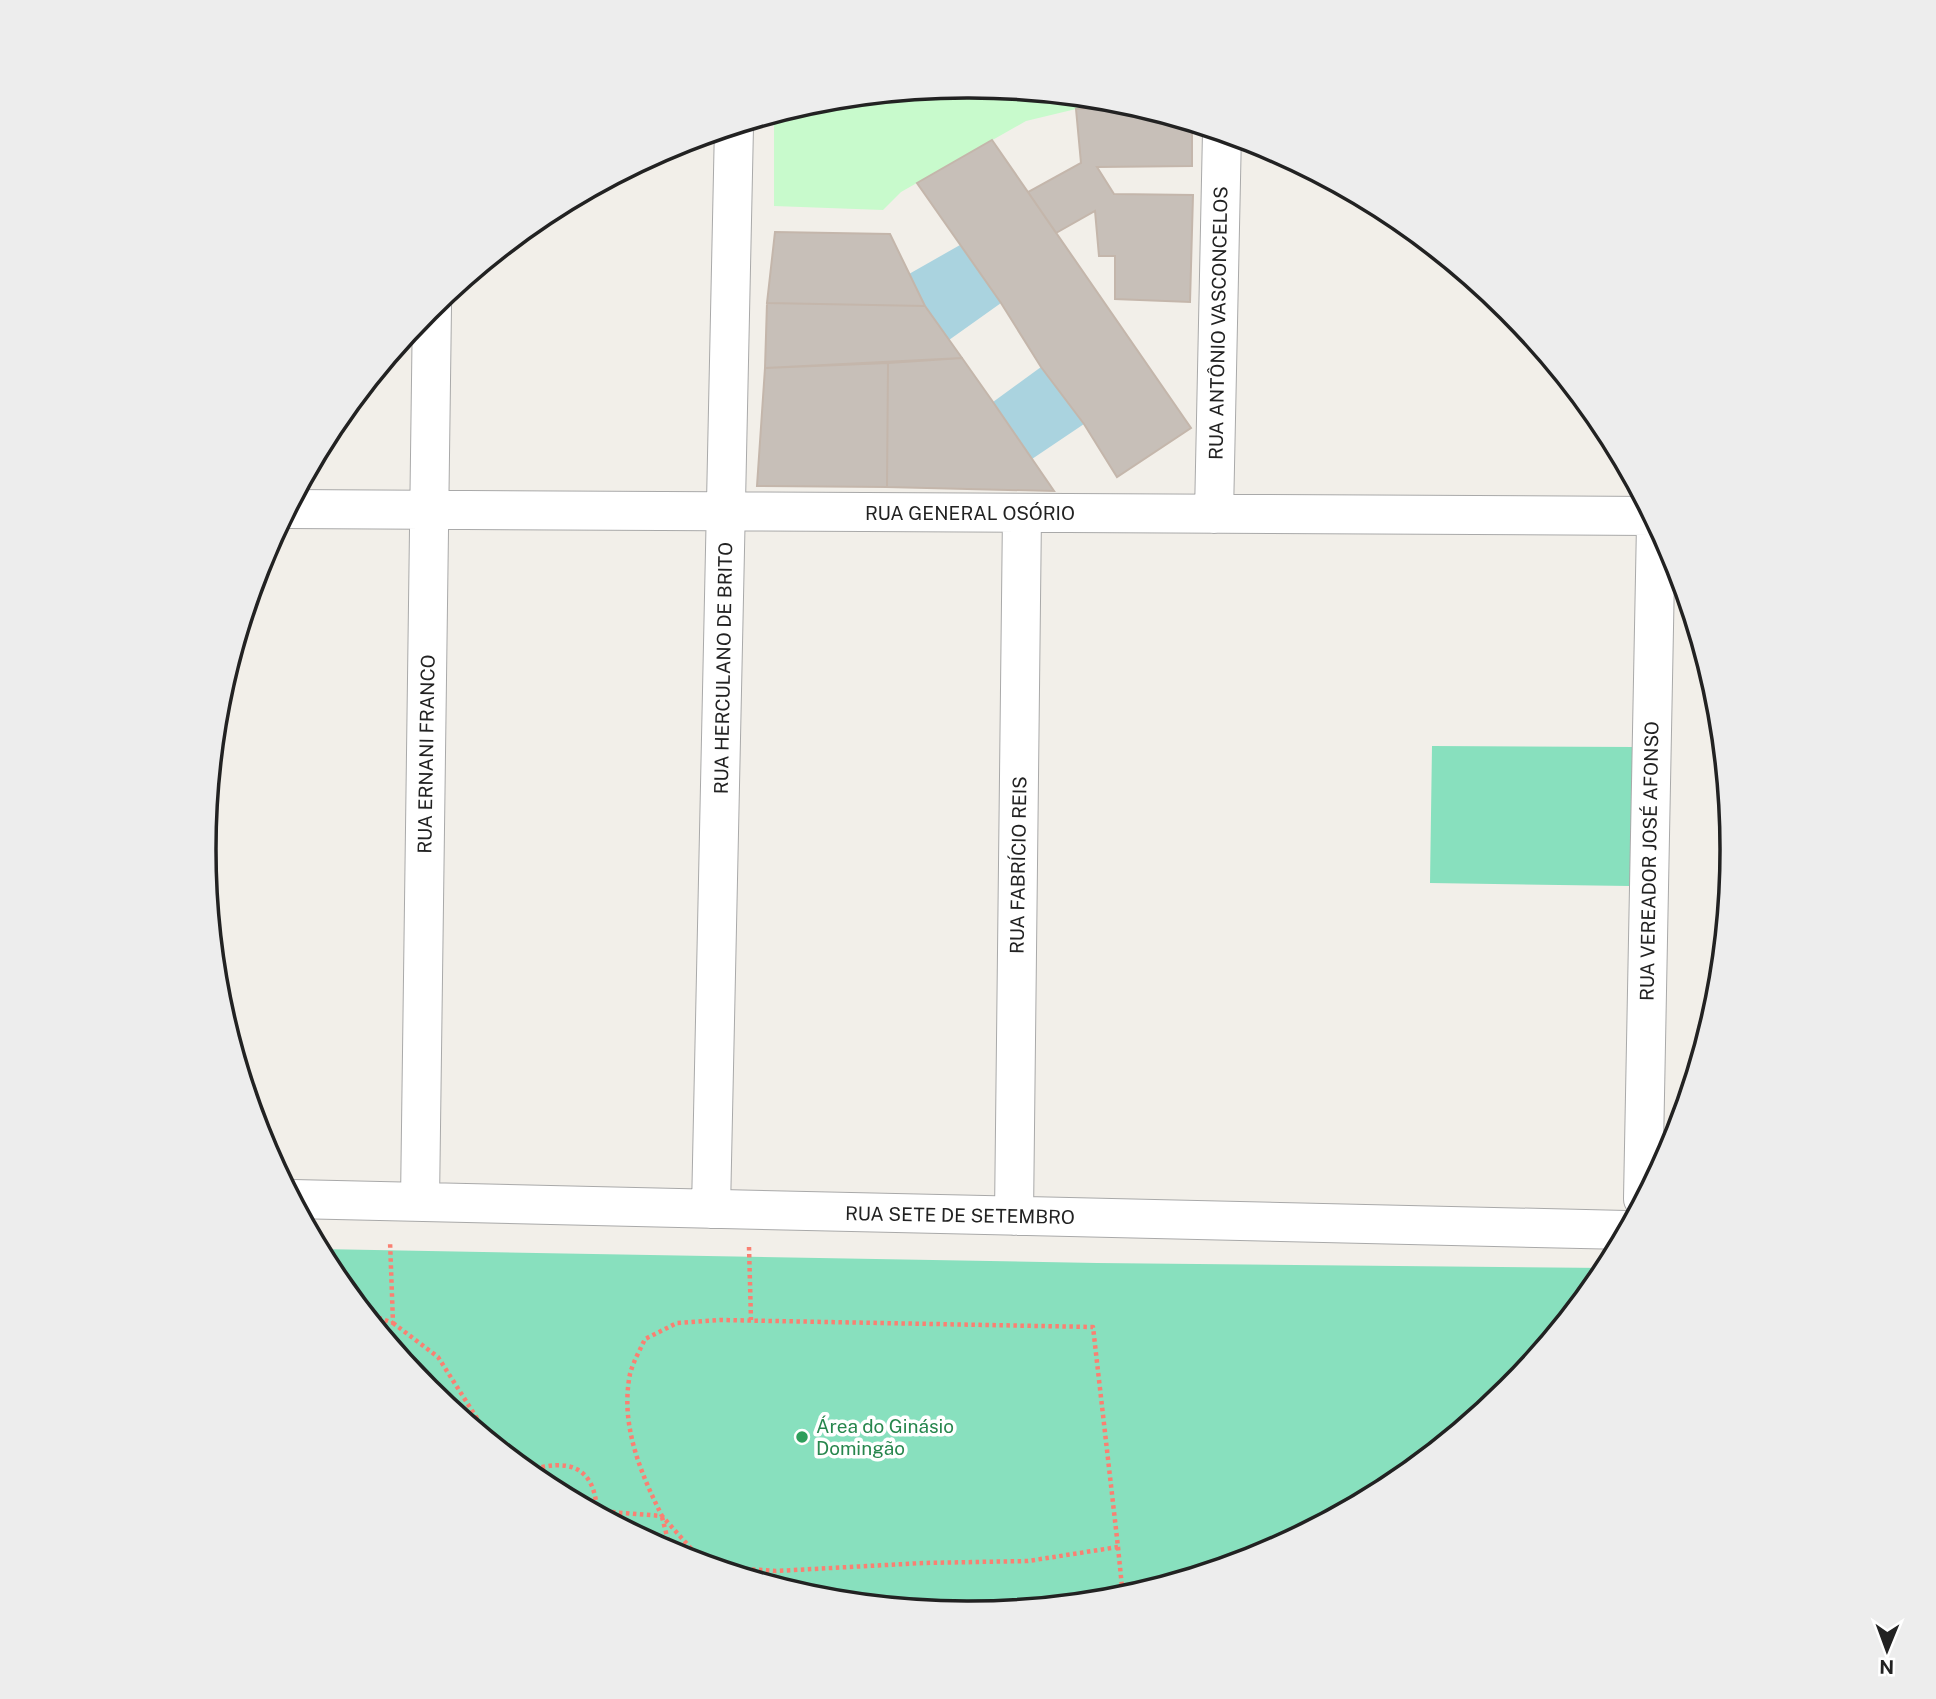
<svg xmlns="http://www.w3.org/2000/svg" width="1936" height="1699" viewBox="0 0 1936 1699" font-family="'Public Sans',sans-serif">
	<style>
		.park { fill: #c8facc }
		.pitch { fill: #88e0be }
		.water { fill: #aad3df }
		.building { fill: #c7bfb8; stroke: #c4b6ab; stroke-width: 2 }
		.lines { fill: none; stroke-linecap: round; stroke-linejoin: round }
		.street-casing { stroke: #a9a9a9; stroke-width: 40 }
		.path { stroke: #fa8072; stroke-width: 4.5; stroke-dasharray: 3.5 3.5; stroke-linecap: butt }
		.street { stroke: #fff; stroke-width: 38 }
		.leisure-dot { fill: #2e9e5b; stroke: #fff; stroke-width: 2.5 }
		.labels { text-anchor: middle; stroke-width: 7; stroke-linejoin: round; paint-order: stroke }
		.street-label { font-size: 19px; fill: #222; stroke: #fff }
		.leisure-label { font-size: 19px; fill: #27864d; stroke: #fff; text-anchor: start }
		.rim { fill: none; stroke: #222; stroke-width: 3.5 }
	</style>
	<rect width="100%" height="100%" fill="#f2efe9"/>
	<path class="park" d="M968,86L1117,101L1134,106L1076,109L1026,121L901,192L883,210L774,206V114L819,100Z"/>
	<path class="pitch" d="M1432,746L1634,747L1630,886L1430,883Z
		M320,1249L1097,1263L1606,1268L1508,1390L1392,1485L1260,1555L1117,1599L968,1613L819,1598L675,1555L543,1484L428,1389L333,1273Z"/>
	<path class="water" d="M960,245L1001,303L949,340L925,306L909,274Z
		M1041,367L1084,424L1032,459L993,402Z"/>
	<path class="building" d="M1130,106L1192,123V166L1097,167L1114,194L1193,195L1190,302L1115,299V256H1099L1095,211L1056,233L1028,192L1081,163L1076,109Z
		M992,140L1191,428L1117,477L1084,424L1041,367L1001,303L917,183Z
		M775,232L890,234L925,306L767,303Z
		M767,303L925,306L962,358L765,368Z
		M962,358L993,402L1054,491L887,487L888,363Z
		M888,363L887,487L757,486L765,368Z"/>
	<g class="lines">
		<g class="street-casing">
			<path id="street" d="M288,509L1652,516
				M1214,514L1222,132
				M293,1199L1626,1230
				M1643,1199L1656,524
				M420,1202L432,306
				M711,1209L734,126
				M1014,1216L1022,513"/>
		</g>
		<path class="path" d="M749,1247L751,1320
			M365,1313L393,1323L390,1241
			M393,1323L438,1357L492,1442
			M528,1471C567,1458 595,1465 597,1512
			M598,1511L662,1516C640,1472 620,1424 630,1374C633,1362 640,1350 645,1339L677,1323L721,1320L1093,1327L1118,1547L1028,1561L923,1563L776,1571L731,1568L710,1564L695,1553L662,1516
			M662,1517L671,1552
			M1118,1547L1123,1597"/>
		<use href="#street" class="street"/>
	</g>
	<circle class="leisure-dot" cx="802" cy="1437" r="7"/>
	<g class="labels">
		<g class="street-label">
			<text transform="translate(1218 323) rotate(-89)" y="7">RUA ANTÔNIO VASCONCELOS</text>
			<text x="970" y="520">RUA GENERAL OSÓRIO</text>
			<text transform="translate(723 668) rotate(-89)" y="7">RUA HERCULANO DE BRITO</text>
			<text transform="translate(426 754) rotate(-89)" y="7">RUA ERNANI FRANCO</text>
			<text transform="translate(1649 861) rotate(-89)" y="7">RUA VEREADOR JOSÉ AFONSO</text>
			<text transform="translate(1018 865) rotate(-89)" y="7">RUA FABRÍCIO REIS</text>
			<text transform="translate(960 1215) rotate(1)" y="7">RUA SETE DE SETEMBRO</text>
		</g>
		<g class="leisure-label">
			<text x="816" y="1433">Área do Ginásio<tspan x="816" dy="22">Domingão</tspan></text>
		</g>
	</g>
	<path d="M0 0H1936V1699H0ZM967 98H969A751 751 0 0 1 1720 849V850A751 751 0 0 1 969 1601H967A751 751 0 0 1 216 850V849A751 751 0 0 1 967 98Z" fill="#ededed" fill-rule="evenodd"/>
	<path class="rim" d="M967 98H969A751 751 0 0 1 1720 849V850A751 751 0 0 1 969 1601H967A751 751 0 0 1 216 850V849A751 751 0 0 1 967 98Z"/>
	<g transform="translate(1887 1650) rotate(181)" stroke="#ffffff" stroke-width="5" paint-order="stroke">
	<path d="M0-5L12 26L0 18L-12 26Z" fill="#222222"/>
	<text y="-10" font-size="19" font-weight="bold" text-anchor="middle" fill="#222222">N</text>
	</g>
</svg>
